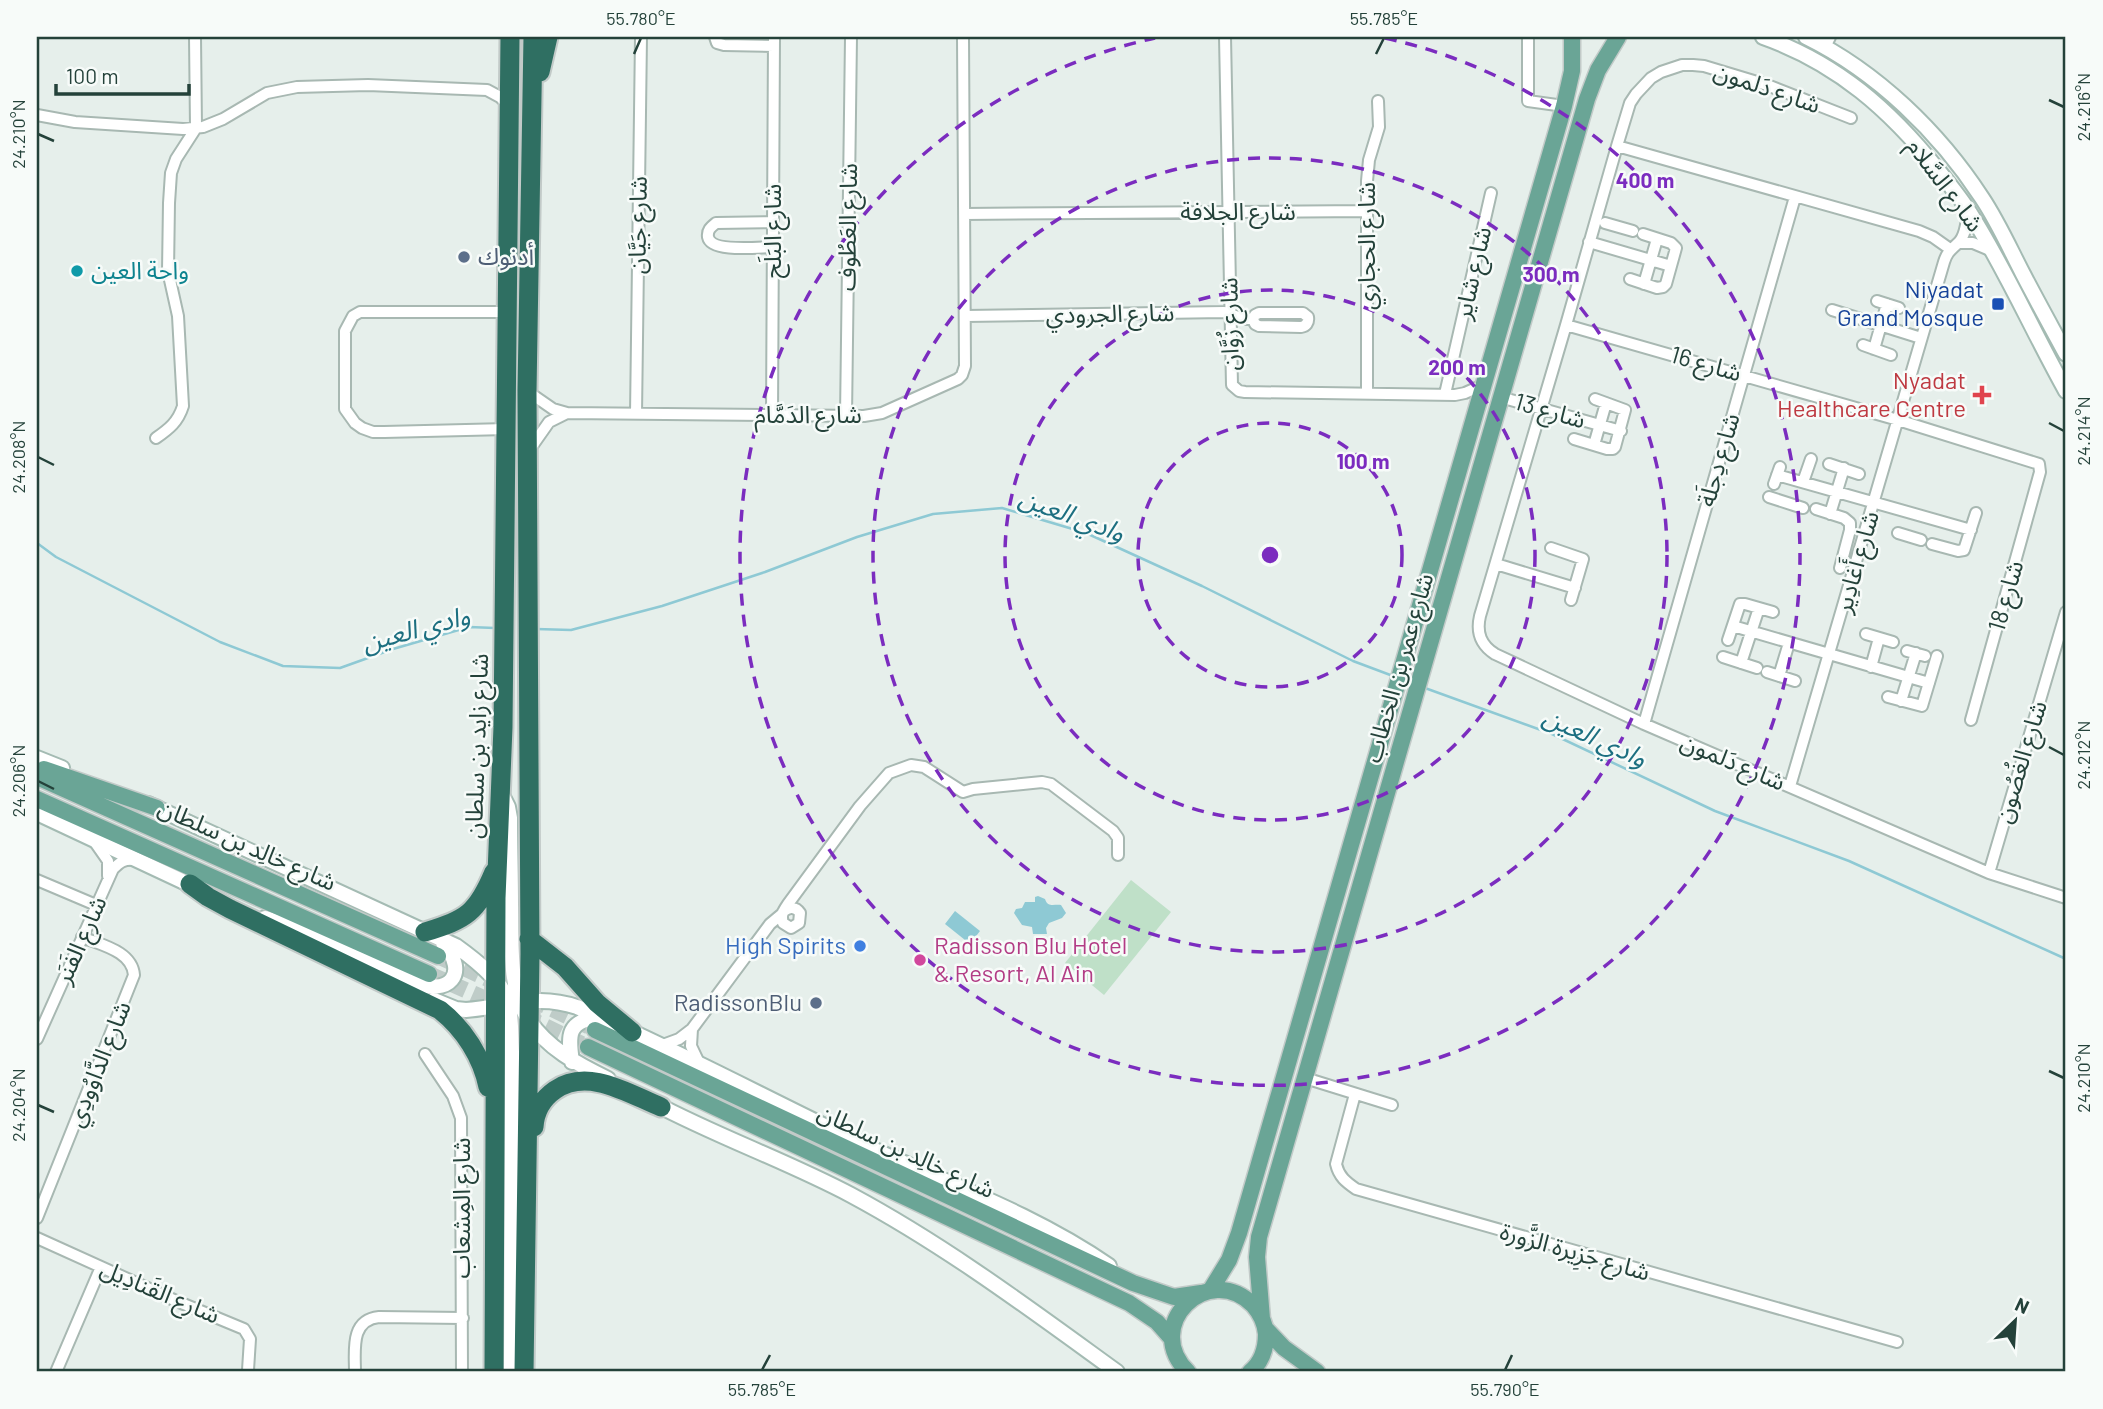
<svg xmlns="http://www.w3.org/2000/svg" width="2103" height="1409" viewBox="0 0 2103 1409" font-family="Barlow,'Noto Sans Arabic',sans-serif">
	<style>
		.green { fill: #bfe0c8 }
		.water { fill: #8ec9d4 }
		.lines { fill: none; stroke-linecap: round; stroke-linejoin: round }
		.stream { stroke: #8ec9d4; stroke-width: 2.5 }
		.primary-tunnel { stroke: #bfccc8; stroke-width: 16; stroke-dasharray: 16 8; stroke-linecap: butt }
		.street-casing { stroke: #a8b8b2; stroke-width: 14 }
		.secondary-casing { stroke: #a4bbb3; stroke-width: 18 }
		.primary-casing { stroke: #c2cac8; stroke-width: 19 }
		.highway-casing { stroke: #c2cac8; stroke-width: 23 }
		.street { stroke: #fff; stroke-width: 10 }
		.secondary { stroke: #fff; stroke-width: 14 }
		.primary { stroke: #6aa596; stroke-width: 16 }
		.highway { stroke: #2f6f62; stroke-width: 19 }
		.ticks { fill: none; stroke: #24423a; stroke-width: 2.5 }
		.ring { fill: none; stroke: #7b2cbf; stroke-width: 3.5; stroke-dasharray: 12 9 }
		.service-dot { fill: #5c6f8a; stroke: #f7fbf9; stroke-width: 2.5 }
		.culture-dot { fill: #0f9aa8; stroke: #f7fbf9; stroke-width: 2.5 }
		.transit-dot { fill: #1a4fb4; stroke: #f7fbf9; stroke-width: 2.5 }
		.health-dot { fill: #e0444e; stroke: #f7fbf9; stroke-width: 2.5 }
		.shop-dot { fill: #3f7fe0; stroke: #f7fbf9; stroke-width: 2.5 }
		.hotel-dot { fill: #d1479c; stroke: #f7fbf9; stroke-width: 2.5 }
		.labels { text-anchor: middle; stroke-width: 5; stroke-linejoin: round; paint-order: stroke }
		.street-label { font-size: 24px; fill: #24423a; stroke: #f7fbf9 }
		.service-label { font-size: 24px; fill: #4e5e75; stroke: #f7fbf9; text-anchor: start }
		.culture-label { font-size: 24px; fill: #0d838f; stroke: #f7fbf9; text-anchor: start }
		.transit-label { font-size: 24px; fill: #164399; stroke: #f7fbf9; text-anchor: end }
		.health-label { font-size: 24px; fill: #be3a42; stroke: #f7fbf9; text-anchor: end }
		.shop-label { font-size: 24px; fill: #366cbe; stroke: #f7fbf9; text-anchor: end }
		.hotel-label { font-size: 24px; fill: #b23c85; stroke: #f7fbf9; text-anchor: start }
		.water-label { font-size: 26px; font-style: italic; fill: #1c6f80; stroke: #f7fbf9 }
		.centre { fill: #7b2cbf; stroke: #f7fbf9; stroke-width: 3.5 }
		.ring-label { font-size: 21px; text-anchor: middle; font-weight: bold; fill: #7b2cbf; stroke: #f7fbf9; stroke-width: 5; stroke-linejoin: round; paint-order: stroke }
		.neatline { fill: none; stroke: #24423a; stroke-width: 2.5 }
		.ticks-label { font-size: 18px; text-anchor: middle; fill: #24423a }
	</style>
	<rect width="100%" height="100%" fill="#e6efeb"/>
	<path class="green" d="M1131,880L1171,912L1104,995L1065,963Z"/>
	<path class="water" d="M1038,896L1045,899C1048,908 1054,904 1061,905L1066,913L1062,918L1049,923L1046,928L1047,934H1033L1032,927L1022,925L1014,913L1016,909L1022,908L1025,902H1035V897Z
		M955,911L980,931L970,944L945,924Z"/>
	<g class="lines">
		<path class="stream" d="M37,543L56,557L220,642L283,666L340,668L393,649L469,627L495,628
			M536,629L571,630L662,606L765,572L857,537L933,514L1002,508L1086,533L1202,586L1353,661L1393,676
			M1425,688L1552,734L1715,811L1849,861L2066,959"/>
		<path class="primary-tunnel" d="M442,958L501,985
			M429,974L504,1007
			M531,999L590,1027
			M524,1016L588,1047"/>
		<g class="street-casing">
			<path id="street" d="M715,37L717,43L724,45L774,46
				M1225,37L1232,385L1239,391L1245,392L1455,395L1465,393L1483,385
				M1528,37V101L1564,106
				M1825,47L1830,37
				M37,115L75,122L183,129L203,127L223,119L267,93L297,87L368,85L487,90L500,97L508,105
				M1851,118L1767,85L1704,66L1693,65H1682L1661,72L1651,78L1636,94L1630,103L1617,146L1566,325L1480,616C1476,633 1481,645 1495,654L1644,724L1989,873L2066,898
				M1617,146L1919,231L1933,237L1950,249
				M964,214L1367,211
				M773,222L716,223C711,227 707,230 708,237C711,253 759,247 773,247
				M1605,223L1633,231
				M1589,242L1671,266
				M1959,243H1973L1992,251
				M1630,279L1657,288L1663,287L1666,284L1676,248L1671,243L1643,234
				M1644,284L1657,239
				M1877,301L1899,308
				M1832,310L1921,338
				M1259,313H1303L1308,317C1309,323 1306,326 1301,327L1259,326L1255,324L1253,319L1255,315Z
				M966,316L1224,312L1244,319H1253
				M1566,325L1898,420L2039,464L2040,472L1971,720
				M1863,345L1891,355
				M1874,349L1887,304
				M527,391L553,409L567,413L864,416L882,413L958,379L962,375L965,366L963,37
				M1367,393V181L1369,160L1379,127L1378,101
				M1445,394L1491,193
				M1500,397L1621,431
				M636,414L641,37
				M772,416L774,37
				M846,416L851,37
				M507,429L384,432H373L362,428L355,423L345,409V331L353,316L360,312H508
				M156,438C169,429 178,422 183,406L178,316L168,271L169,203L171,173L176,159L196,128L195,37
				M1574,439L1607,449H1613L1615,447L1625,410L1595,399
				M1594,445L1606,403
				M530,449L549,422L567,413
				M1829,464L1859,474
				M1777,475L1971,530
				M1803,482L1811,459
				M1774,484L1780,467
				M1769,497L1803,508
				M1816,509L1844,518L1850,523V530L1840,568
				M1830,514L1844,468
				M1898,533L1921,540
				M1932,544L1958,551L1964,550L1976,513
				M1551,548L1583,559L1571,600
				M1496,564L1575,588
				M1733,626L1929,683
				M1866,634L1893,642
				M1728,640L1740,604H1745L1773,612
				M1907,651L1925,656
				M1723,657L1757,668
				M1741,663L1759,608
				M1871,667L1879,638
				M1767,672L1795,681
				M1779,676L1789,643
				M1888,697L1922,706L1937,656
				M1901,701L1916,653
				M1644,724L1795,197
				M1790,786L1944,262C1947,252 1951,250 1958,243C1966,236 1967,220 1968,210
				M94,841L108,861V876
				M1989,873L2066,612
				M37,880L96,905
				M783,912C789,906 796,907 800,913L799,923L791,928L783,923C780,915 784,910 788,904L860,806L889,773L911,765L924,767L963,792L973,789L1042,782L1051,784L1113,831L1118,838V855
				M692,1029L691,1046L700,1065
				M37,1039L113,869C120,862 124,859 134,860
				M660,1046L679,1039L692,1029L770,924L782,914
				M425,1054L453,1096L461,1118L462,1372
				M1305,1078L1392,1105
				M1355,1094L1336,1164C1339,1177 1346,1182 1356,1189L1897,1342
				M37,1218L134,975C132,951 101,945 82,937
				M37,1238L174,1300L244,1329L250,1339L248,1370
				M56,1372L101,1267
				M355,1372C355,1350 350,1320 379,1317L463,1318"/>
		</g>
		<g class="secondary-casing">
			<path id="secondary" d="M1763,37C1837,63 1890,110 1938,170C1949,184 1961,198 1970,213C2006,270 2033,332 2066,391
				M1806,37C1877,72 1939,132 1982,198C1998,222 2010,249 2023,274C2037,301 2052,328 2066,354
				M37,758L62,768
				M502,795L508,807L510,818C510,847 511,875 511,904C512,939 508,989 528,1019C547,1048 577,1064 608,1079
				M148,804L456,946C474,959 503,981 508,1002C512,1018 511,1036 512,1052L511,1372
				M37,813L197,888
				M265,918L302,930L412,982C449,997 470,974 443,943
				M434,1000L456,1009L466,1010C506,1007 537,993 577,1007C675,1049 769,1100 866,1146C948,1184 1034,1214 1109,1266
				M572,1062C568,1035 567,1021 599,1017
				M654,1103C718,1137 787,1161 851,1195C946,1246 1030,1309 1117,1372"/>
		</g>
		<g class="primary-casing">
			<path id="primary" d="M44,769L157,808
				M37,777L438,956
				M37,799L429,974
				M595,1030L1133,1283L1174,1297L1201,1293
				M588,1047L1129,1303L1157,1322L1172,1339
				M1210,1291L1229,1260L1239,1233L1564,106L1572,71V37
				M1262,1319L1257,1257L1259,1237L1587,99L1598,70L1618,37
				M1265,1328L1284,1348L1317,1372
				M1188,1372C1141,1326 1208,1260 1253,1305C1260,1313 1265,1323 1266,1334C1266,1349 1261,1363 1250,1372"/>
		</g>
		<g class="highway-casing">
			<path id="highway" d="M540,72L548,37
				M190,884L208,897L230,909L440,1010C464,1029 482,1057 488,1087
				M425,932C467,919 477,913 494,872
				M529,939L565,967L597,1003L632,1032
				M534,1127C535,1111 542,1099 555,1090C588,1067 629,1094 661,1107
				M494,1372L496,898L503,727L510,37
				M524,1372L530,954L527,391L533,37"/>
		</g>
		<use href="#street" class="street"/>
		<use href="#secondary" class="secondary"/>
		<use href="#primary" class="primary"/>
		<use href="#highway" class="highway"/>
	</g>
	<path class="ticks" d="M634,54L641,38M1376,54L1384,38M2049,100L2064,107M38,134L54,141M2049,423L2064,431M38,457L54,465M2049,747L2064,755M38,781L54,789M2049,1071L2064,1078M38,1105L54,1112M762,1370L770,1355M1505,1370L1512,1355"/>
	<g class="ring">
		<circle cx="1270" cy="555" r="132"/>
		<circle cx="1270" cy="555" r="265"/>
		<circle cx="1270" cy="555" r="397"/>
		<path d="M1385 38A530 530 0 1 1 1155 38"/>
	</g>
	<g class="service-dot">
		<circle cx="464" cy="257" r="7"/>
		<circle cx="816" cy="1003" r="7"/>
	</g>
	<circle class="culture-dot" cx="77" cy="271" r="7"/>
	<rect class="transit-dot" x="1991" y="297" width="14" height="14" rx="3.5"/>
	<path class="health-dot" d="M1978.5 384.5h7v7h7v7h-7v7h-7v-7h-7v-7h7z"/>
	<circle class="shop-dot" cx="860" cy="946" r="7"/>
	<circle class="hotel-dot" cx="920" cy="960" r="7"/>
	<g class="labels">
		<g class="street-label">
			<text transform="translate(1767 88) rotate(19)" y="8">شارع دَلمون</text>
			<text transform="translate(1945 185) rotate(53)" y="8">شارع السَّلام</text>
			<text x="1238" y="220">شارع الجلافة</text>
			<text transform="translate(638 225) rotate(-89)" y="8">شارع جَيَّان</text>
			<text transform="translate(848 227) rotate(-89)" y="8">شارع العَطُوف</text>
			<text transform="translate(773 231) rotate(-90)" y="8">شارع البَلَح</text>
			<text transform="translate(1367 246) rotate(-90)" y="8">شارع الحجاري</text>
			<text transform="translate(1473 273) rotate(-77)" y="8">شارع شاير</text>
			<text transform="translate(1110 314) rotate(-1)" y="8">شارع الجرودي</text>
			<text transform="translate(1230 324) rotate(-91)" y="8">شارع زُوَّان</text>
			<text transform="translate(1706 364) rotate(16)" y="8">شارع 16</text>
			<text transform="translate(1550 411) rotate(16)" y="8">شارع 13</text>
			<text x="808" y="423">شارع الدَمَّام</text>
			<text transform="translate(1719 460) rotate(-74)" y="8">شارع دِجلَة</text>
			<text transform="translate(1857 562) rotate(-74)" y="8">شارع أَغادِير</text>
			<text transform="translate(2006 596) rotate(-74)" y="8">شارع 18</text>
			<text transform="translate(1399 668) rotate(-74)" y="8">شارع عمر بن الخطاب</text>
			<text transform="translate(477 746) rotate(-88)" y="8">شارع زايد بن سلطان</text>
			<text transform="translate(1733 762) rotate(23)" y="8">شارع دَلمون</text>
			<text transform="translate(2021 762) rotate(-73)" y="8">شارع الغُصُون</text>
			<text transform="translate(247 845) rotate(24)" y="8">شارع خالِد بن سلطان</text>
			<text transform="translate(81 940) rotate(-66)" y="8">شارع الفَنَر</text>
			<text transform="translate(99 1064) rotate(-68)" y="8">شارع الدَّاوُودِي</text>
			<text transform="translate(906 1151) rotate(25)" y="8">شارع خالِد بن سلطان</text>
			<text transform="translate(462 1208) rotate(-90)" y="8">شارع المِشعاب</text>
			<text transform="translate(1575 1252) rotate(16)" y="8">شارع جَزِيرة الزَّورة</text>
			<text transform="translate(160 1292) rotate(23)" y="8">شارع القَنادِيل</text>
		</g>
		<g class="service-label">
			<text x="478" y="265">أدنوك</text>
			<text x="802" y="1011" text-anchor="end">RadissonBlu</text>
		</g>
		<g class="culture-label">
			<text x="91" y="279">واحة العين</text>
		</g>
		<g class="transit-label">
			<text x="1984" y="298">Niyadat<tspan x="1984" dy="28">Grand Mosque</tspan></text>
		</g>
		<g class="health-label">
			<text x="1966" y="389">Nyadat<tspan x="1966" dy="28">Healthcare Centre</tspan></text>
		</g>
		<g class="shop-label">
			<text x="846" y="954">High Spirits</text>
		</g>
		<g class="hotel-label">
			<text x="934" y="954">Radisson Blu Hotel<tspan x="934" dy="28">&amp; Resort, Al Ain</tspan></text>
		</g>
		<g class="water-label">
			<text transform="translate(1072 515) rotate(20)" y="9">وادي العين</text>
			<text transform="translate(416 629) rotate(-15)" y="9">وادي العين</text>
			<text transform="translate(1595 737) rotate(24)" y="9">وادي العين</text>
		</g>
	</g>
	<circle cx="1270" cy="555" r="10" class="centre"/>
	<g class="ring-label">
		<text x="1645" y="188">400 m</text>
		<text x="1551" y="282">300 m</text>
		<text x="1457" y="375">200 m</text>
		<text x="1363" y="469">100 m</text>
	</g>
	<rect width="2103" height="1409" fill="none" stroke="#f7fbf9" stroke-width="77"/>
	<g transform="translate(2015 1321) rotate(25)" stroke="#f7fbf9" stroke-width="5" paint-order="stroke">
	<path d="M0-5L12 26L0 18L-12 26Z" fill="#24423a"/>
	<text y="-10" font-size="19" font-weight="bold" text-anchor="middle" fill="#24423a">N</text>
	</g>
	<path d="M56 84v10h133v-10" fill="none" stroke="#24423a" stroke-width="3.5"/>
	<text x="66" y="84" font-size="21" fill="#24423a" stroke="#f7fbf9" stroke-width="5" paint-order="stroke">100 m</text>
	<rect x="38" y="38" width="2026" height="1332" class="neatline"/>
	<g class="ticks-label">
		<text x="641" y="25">55.780°E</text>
		<text x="1384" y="25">55.785°E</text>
		<text transform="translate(2084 107) rotate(-90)" y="6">24.216°N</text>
		<text transform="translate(19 134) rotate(-90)" y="6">24.210°N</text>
		<text transform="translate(2084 431) rotate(-90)" y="6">24.214°N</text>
		<text transform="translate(19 457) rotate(-90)" y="6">24.208°N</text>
		<text transform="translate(2084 755) rotate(-90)" y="6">24.212°N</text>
		<text transform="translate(19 781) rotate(-90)" y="6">24.206°N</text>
		<text transform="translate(2084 1078) rotate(-90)" y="6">24.210°N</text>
		<text transform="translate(19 1105) rotate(-90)" y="6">24.204°N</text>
		<text x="762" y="1396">55.785°E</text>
		<text x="1505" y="1396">55.790°E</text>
	</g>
</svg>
